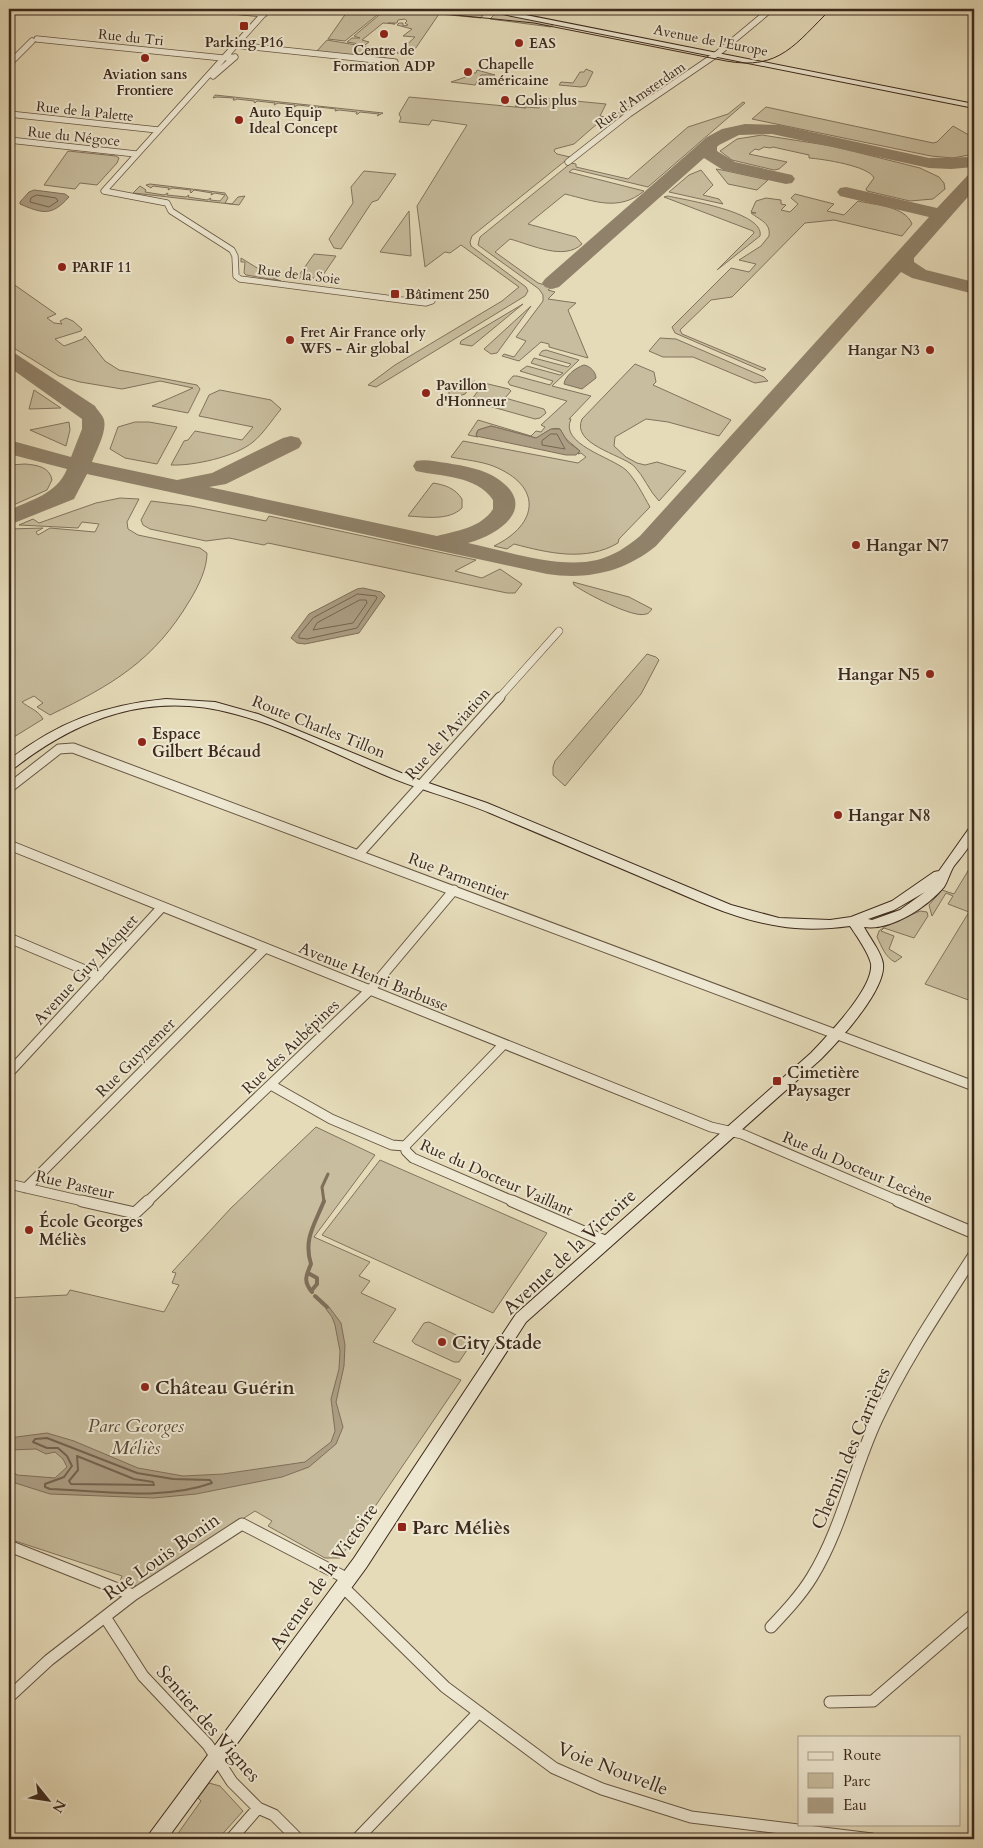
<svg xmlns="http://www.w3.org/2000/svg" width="983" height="1848" viewBox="0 0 983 1848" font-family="Cardo,serif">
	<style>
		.green { fill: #c8bd9e; stroke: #82735d }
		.water { fill: #ac9e84; stroke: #7f6f5a }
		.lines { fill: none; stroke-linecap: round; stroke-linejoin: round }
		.shore-far1 { stroke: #746450; stroke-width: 1 }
		.shore { stroke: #746450; stroke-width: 2 }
		.stream-far1 { stroke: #7f6f5a; stroke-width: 3 }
		.stream { stroke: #7f6f5a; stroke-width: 4 }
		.taxiway { fill: #90826a; fill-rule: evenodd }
		.street-far3-casing { stroke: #665643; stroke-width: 7 }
		.street-far2-casing { stroke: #665643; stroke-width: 8 }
		.street-far1-casing { stroke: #665643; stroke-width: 11 }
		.street-casing { stroke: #665643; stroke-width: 13 }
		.secondary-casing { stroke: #3c291c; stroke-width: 2 }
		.street-far3 { stroke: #eee8d2; stroke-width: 5.5 }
		.street-far2 { stroke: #eee8d2; stroke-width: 7 }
		.street-far1 { stroke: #eee8d2; stroke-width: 9 }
		.street { stroke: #eee8d2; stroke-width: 11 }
		.secondary { fill: #eee8d2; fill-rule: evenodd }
		.tram { stroke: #3c291c; stroke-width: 1 }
		.poi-dot { fill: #8f2418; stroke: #eee8d2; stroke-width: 2 }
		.labels { text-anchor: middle; stroke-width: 4; stroke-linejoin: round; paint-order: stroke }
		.far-street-label { font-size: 14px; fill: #3c291c; stroke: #eee8d2 }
		.far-poi-label { font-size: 14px; font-weight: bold; fill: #3c291c; stroke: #eee8d2; text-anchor: start }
		.poi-label { font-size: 16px; font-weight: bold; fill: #3c291c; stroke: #eee8d2; text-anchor: start }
		.street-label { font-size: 16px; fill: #3c291c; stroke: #eee8d2 }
		.near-street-label { font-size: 19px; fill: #3c291c; stroke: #eee8d2 }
		.near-poi-label { font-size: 19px; font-weight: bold; fill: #3c291c; stroke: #eee8d2; text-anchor: start }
		.near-park-label { font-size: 19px; font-style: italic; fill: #584736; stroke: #eee8d2 }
	</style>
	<rect width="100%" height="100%" fill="#e5dbb9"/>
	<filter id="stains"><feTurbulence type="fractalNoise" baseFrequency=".004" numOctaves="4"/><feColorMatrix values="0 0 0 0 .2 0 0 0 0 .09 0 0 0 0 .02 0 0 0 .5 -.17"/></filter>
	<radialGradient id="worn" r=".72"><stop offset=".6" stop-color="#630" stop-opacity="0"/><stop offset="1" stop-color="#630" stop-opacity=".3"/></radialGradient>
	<path class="green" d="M349,9L382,11L345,41L328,39Z
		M403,9L483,15L481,18L439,14L413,52L405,51L403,54L395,53L403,51L401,50L415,37L403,36L412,29L397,25L399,23H403V26L408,25L405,23L407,21L405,19L398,20L397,23H388L395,24L383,23L362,40L369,42L365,45L347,42L352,38H360L354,36L384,11L402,13L406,11L401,10Z
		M497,12L554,23L551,27L490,19Z
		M327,40L386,50L391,52L383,59L316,52Z
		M586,69L593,72L586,86L581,87L559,85L561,82L573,83L580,72H584Z
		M477,70L495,75H481L475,85L451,82L466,77L472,73H476Z
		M215,95L383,113L377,116L379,114L360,112L358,114H356L357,112L339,110L335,111L336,109L319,107L317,109H315L316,107L298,105L294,107L295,105L278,103L274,105L275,103L257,101L255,103L254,102V101L237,99L235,100H233L234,98L217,97L213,98Z
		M646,95L650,97L622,116L598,123L574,144L555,149L554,151L557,154L570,157L472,236L470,242L471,246L526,287L528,291L525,296L376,387L368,385L395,365L502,301L519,287L461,245L450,253L445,252L425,267L417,206L467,125L432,120L429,125L399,122L401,118L399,114L409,97L526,108L515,106L523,107L526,102H528L525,107L539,108L544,100L540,99L544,98L606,104L600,116L611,118Z
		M743,102L745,103L648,187L573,169L569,172L644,191C619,212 594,201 565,194L528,224L576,237L582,244C564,261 532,245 510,239L495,252L538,283L552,287L548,290L555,292L548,299L576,303L568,310L588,358L549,347V344L541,342L519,361L502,356L504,354L514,357L526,341L516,337L543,301V295L539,289L478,245L480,237L571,163L576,164V167L628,179L688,127L728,114Z
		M766,107L933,143L937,142L953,126L974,138V154L953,158L931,156L752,119Z
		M762,135L832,146L920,168L939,177L944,183L945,189L933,199L910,201L867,191L866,189L874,178C869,166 823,159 809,158V155L773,147L770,148L764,147L759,150L755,149L749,154L787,162L779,169L774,170L732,160L720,151L737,139Z
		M68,151L116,156L119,158L117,163L97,185L80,183L75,189L44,185Z
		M716,169L722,170L768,180L757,190L728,184Z
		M701,170L713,185L703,195L719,199L723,204L669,192L689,175Z
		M364,171L396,174L378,200L372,202L341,249L334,248L329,239L353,203L351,187Z
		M150,184L225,193L228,198L225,203L232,204L238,197L245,196L239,205L133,193L140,186L146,190L145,192L164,195L168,193L167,195L186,197L189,195L188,197L207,200L211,198L210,200L220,201L225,195L215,193L211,195L212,193L194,190L191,193L190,192L191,190L172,188L168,190L169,188L153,186L151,188L146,185Z
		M795,194L834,204L827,211L844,215L858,201C875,205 905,206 912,224L902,236L834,220L805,223L732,297L711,300L680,330L682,334L766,369L763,371L675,333L672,327L731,268L749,272L756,264L739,260L761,246L769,236C771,223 760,220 751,213H756L751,212L756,201L766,198L781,200V204L786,205L781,210L790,212L798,204L791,198Z
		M668,196C685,200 765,212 760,236L717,270L754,233L753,231L664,197Z
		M409,211L411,256L380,252Z
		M314,254L336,256L321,278H297Z
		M241,258L275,279L281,281L246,275L244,273L245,262H241Z
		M9,281L56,314L47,318L54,323L62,324L60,321L66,318L73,321L82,329L81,331L55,339L64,346L83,339L85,336L105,361L119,370L197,385L200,389L188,413L152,406L193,388L160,381L122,389L80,382L59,376L9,345Z
		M523,304L472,346L460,344L461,341Z
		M531,306L497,353L491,354L484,349Z
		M660,338L676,339L764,377L768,381L755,383L693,357H663L649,351Z
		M546,350L579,360L552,386L591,396L569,419H571C559,444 611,457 626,470C636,480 643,495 650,507L619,539L618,543C586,562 548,553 514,544L507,549L494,546C539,524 543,486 493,466C480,461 465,460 451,457L463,441L578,463L586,457L581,453L578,454L580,451L565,438L560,429C549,426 545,435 536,438L491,426L478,430L476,434L478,437L468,435L478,420L531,436L536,431L541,432L545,427L541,425L567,401L510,385L508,382L513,376H517L550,385L553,381L520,371L527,366L560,375L563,373L531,363L534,358L568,367L571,364L539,355L542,351Z
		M635,364L654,372L656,382L653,385L731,420L719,436L668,422L646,419L615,437L614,446L626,457L637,463L645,465L657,462L686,471L659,501C649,491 644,476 634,466C620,454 571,444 582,419Z
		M475,381L465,394L449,399V388Z
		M484,383L509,389L511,391L505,398L544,409L546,413L540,418L535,419L489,406L493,402L489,401L485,405L474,401L472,399Z
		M34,390L61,408L29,409Z
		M220,390L271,400L281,409C272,420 263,434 253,442C235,457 193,466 171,465L184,441L188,440L195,431L242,440L253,427L199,416L209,395Z
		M69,422L70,430L66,446L30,430Z
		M135,422H149L177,427L157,464L125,458L110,449L118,427Z
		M25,464C37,465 50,467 52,480L47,490L9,507V465Z
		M433,483C445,485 455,488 462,499V508C449,521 425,517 408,516Z
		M120,498L139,499L127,522L128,529L138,535L200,548L207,553C207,569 198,587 190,600C154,661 112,685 50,715L37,707L43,703L34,696L22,702C29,708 38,710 43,719L9,740V529L43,528L36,532L38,535L50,528L95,532L99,524L82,522L78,528L19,525L33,519L39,523L96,503Z
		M151,501L191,506L266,521L269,516L476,560L455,571L482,578L500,569L522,584L515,593H507L268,543L264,545L229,538L206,541L150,529L143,525L141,520Z
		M573,582L629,597L652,609C650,611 649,614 646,614C634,619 585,593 574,585Z
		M647,654L656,657L659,660L641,694L565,786L553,775V767L555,761Z
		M974,861V1002L925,984L969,912L948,904L953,896L946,893L932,916L929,905L942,890L954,894Z
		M920,911L927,912L928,916L914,938L884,928L881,931L894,936L889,949L902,957L895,962C885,957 882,947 877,937L879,931L884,927Z
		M316,1127L375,1155L314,1237L370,1262L359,1276L370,1281L361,1293L396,1309L373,1342L461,1380L340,1558H325L268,1526L272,1521L255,1511L137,1586L120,1581L122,1576L9,1539V1298L67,1295L70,1290L164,1312L179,1285L172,1283L176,1273L172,1272L231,1208Z
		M380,1160L547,1233L493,1313L322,1235Z
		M429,1322L469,1341L471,1344L459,1362H454L415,1344L412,1341L424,1323Z
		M209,1783L220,1786L243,1811L218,1839H174L201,1801L198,1798Z"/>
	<path class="water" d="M34,190L65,194L69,197C52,216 43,214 20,204V202L29,192Z
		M584,365C590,366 596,372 596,378L582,389L564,384C565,376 575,368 584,365Z
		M491,426L536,438L551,429H560L568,442L580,451L576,455H566L476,436L478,430Z
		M363,588L381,592L385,596L359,633L305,644L297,643L291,638L309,614L357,589Z
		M327,1307H329L341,1323L345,1345L344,1366L336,1402L343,1427L336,1444L309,1467L282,1477L196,1494L154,1498L50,1494L9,1481V1468L17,1475L55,1478L67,1467L63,1459L55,1452L46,1454L36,1449L9,1450V1438L47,1433L74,1441L138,1468L183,1476L223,1474L305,1462L331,1442L335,1431L331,1399L339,1369L340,1351L335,1325L332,1317L326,1309Z"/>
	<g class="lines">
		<path class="shore-far1" d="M37,195L56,198L58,201L49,207L30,202L31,198Z
			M551,434H557L565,449L542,445V441Z
			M358,594L376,596L377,598L357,628L307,639L299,638V635L313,618Z
			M360,600H366L367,603L353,623L313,630L317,623Z"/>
		<path class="shore" d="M47,1438L137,1473L173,1479L210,1480L212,1483C162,1501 103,1491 50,1489L45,1487V1484L64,1477L72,1466L67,1456L58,1448H47L33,1442L35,1439Z
			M77,1456L134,1479L153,1482L154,1485L71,1484L69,1481L78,1470Z"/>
		<path class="stream-far1" d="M324,1202L322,1187L328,1174"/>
		<path class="stream" d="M308,1273L317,1278V1284L312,1290
			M312,1292C303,1281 306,1276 311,1264C303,1239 315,1224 324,1201
			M315,1296L327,1307"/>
		<path class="taxiway" d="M745,124L780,125L929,158L974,157V167L951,169L929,168L772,134L739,135L719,145L717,147V151L735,162L792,175L795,179L792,183L786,184L723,170L704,158L559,287L552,289L545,287L542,283L545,279L707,137L722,129Z
			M974,174V190L914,258V262L926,270L974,282V294L912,278L901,272L656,546C624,572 588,580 547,574L87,474L74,499L9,525V510C31,500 57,494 67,469L9,454V440L71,457L82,429V419L9,367V352L16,354L95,406C97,410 103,415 104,420C107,432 96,451 92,462L177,480L212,473L283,438L291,436L299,438L302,443L299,448L226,484L209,487L437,536C456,531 481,528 493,509V500C476,475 442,477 416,471L413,466L416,461C427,459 436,462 447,463C464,466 484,469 498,479C539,507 499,535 468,543C507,551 558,569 597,560C613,556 627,547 640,536L929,217L840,196L837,192L840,188L846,187L937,208L968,175Z"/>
		<g class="street-far3-casing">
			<path id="street-far3" d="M209,9L264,14
				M268,9L104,191L167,203L171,211L232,250L235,256L236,276L240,279L409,301
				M37,39L223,58L235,57
				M235,45L395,62
				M10,63L32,41
				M213,76L235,57
				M9,114L158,130
				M9,140L136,154
				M568,162L629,114L717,54L771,9
				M424,294L432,297V301L426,303L409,301Z"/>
		</g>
		<g class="street-far2-casing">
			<path id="street-far2" d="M499,698L559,631"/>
		</g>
		<g class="street-far1-casing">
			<path id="street-far1" d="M9,788L59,749L73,748L974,1086
				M9,845L711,1127L742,1134L901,1202
				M358,855L500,697
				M9,938L99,976
				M9,1073L162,907
				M271,1085L331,1119L392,1145L405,1146
				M405,1146L406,1151L413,1158L515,1202
				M405,1146L504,1044
				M9,1184L87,1202
				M26,1188L265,948
				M147,1202L370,990L454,890"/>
		</g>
		<g class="street-casing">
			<path id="street" d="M82,1201L135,1213L148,1201
				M512,1201L607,1242
				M898,1201L974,1233
				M9,1546L133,1595
				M343,1587L445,1687L554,1768L602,1789L691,1817L872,1839
				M105,1617L143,1676L208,1745L232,1782L258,1808L274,1815L298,1839
				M771,1627C786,1611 801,1595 812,1577C842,1528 853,1470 877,1419C904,1361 940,1308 974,1255
				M9,1697L49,1660L133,1595L242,1524L348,1579
				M830,1702L873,1701L974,1614
				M231,1839L258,1808
				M357,1839L479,1712"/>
		</g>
		<g class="secondary-casing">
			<path id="secondary" d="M484,9H496L974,104V108L487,11Z
				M166,699L215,702L258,714L411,777L487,803L731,905L779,918L830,920L851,917L892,901L934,872L939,871L970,827L974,826C975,843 964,853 954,866C950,872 948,881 944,887C927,907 891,931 864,927C869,937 882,953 883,964C886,990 839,1041 821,1059L526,1322L366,1568L167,1839H147L150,1833L354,1558L516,1314L811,1053C828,1035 874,988 871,964C869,953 856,935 850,926C828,929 802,930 779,926C737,920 698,901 660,885C603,861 547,837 490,813C454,798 416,789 380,773C333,753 285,727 235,714C151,691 80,717 13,769L9,770V760C58,722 104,705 166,699ZM925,892L900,910L872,920L868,919L894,910Z"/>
		</g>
		<use href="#street-far3" class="street-far3"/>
		<use href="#street-far2" class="street-far2"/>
		<use href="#street-far1" class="street-far1"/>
		<use href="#street" class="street"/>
		<use href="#secondary" class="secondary"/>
		<path class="tram" d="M395,9L534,23L726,61C780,71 796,43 831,9"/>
	</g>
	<g class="poi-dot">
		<rect x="239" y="21" width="10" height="10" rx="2.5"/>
		<circle cx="384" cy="34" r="5"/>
		<circle cx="519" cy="43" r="5"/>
		<circle cx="145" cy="58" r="5"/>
		<circle cx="468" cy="72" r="5"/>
		<circle cx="505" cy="100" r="5"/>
		<circle cx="239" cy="120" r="5"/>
		<circle cx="62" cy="267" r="5"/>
		<rect x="390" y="289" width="10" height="10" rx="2.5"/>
		<circle cx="290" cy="340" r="5"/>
		<circle cx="930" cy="350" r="5"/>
		<circle cx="426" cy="393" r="5"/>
		<circle cx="856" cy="545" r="5"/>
		<circle cx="930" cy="674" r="5"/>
		<circle cx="142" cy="742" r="5"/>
		<circle cx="838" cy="815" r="5"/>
		<rect x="772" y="1076" width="10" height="10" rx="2.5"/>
		<circle cx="29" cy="1230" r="5"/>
		<circle cx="442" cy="1342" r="5"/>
		<circle cx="145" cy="1387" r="5"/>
		<rect x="397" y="1522" width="10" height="10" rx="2.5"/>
	</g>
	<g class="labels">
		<g class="far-street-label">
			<text transform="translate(131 37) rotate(6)" y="5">Rue du Tri</text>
			<text transform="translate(711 40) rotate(11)" y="5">Avenue de l'Europe</text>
			<text transform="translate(640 95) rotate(-35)" y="5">Rue d'Amsterdam</text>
			<text transform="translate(85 111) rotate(6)" y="5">Rue de la Palette</text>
			<text transform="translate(74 136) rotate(6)" y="5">Rue du Négoce</text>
			<text transform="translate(299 274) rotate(7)" y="5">Rue de la Soie</text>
		</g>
		<g class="far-poi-label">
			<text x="244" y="47" text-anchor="middle">Parking P16</text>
			<text x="529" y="48">EAS</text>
			<text x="384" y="55" text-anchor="middle">Centre de<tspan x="384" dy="16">Formation ADP</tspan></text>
			<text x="478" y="69">Chapelle<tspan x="478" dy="16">américaine</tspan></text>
			<text x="145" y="79" text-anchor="middle">Aviation sans<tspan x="145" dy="16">Frontiere</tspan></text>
			<text x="515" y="105">Colis plus</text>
			<text x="249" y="117">Auto Equip<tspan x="249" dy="16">Ideal Concept</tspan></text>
			<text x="72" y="272">PARIF 11</text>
			<text x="405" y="299">Bâtiment 250</text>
			<text x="300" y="337">Fret Air France orly<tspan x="300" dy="16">WFS - Air global</tspan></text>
			<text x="920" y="355" text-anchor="end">Hangar N3</text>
			<text x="436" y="390">Pavillon<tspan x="436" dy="16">d'Honneur</tspan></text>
		</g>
		<g class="poi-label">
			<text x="866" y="551">Hangar N7</text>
			<text x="920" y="680" text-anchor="end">Hangar N5</text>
			<text x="152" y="739">Espace<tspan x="152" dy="18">Gilbert Bécaud</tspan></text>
			<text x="848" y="821">Hangar N8</text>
			<text x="787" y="1078">Cimetière<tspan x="787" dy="18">Paysager</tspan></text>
			<text x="39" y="1227">École Georges<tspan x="39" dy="18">Méliès</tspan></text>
		</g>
		<g class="street-label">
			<text transform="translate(319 726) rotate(22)" y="6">Route Charles Tillon</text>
			<text transform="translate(447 733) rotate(-48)" y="6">Rue de l'Aviation</text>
			<text transform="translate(459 876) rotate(21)" y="6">Rue Parmentier</text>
			<text transform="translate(85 969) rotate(-47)" y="6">Avenue Guy Môquet</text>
			<text transform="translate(374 976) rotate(22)" y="6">Avenue Henri Barbusse</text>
			<text transform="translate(290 1046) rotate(-44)" y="6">Rue des Aubépines</text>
			<text transform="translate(135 1057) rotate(-45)" y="6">Rue Guynemer</text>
			<text transform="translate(858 1167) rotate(23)" y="6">Rue du Docteur Lecène</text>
			<text transform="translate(497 1177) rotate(24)" y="6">Rue du Docteur Vaillant</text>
			<text transform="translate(75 1184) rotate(13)" y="6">Rue Pasteur</text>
		</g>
		<g class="near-street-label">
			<text transform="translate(569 1251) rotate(-43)" y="7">Avenue de la Victoire</text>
			<text transform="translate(850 1448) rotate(-67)" y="7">Chemin des Carrières</text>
			<text transform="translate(161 1556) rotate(-35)" y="7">Rue Louis Bonin</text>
			<text transform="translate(323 1576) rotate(-55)" y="7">Avenue de la Victoire</text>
			<text transform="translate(209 1723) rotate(49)" y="7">Sentier des Vignes</text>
			<text transform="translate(613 1768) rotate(21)" y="7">Voie Nouvelle</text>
		</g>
		<g class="near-poi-label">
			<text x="452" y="1349">City Stade</text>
			<text x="155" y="1394">Château Guérin</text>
			<text x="412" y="1534">Parc Méliès</text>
		</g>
		<g class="near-park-label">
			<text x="136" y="1432">Parc Georges<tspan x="136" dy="22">Méliès</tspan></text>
		</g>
	</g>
	<rect width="983" height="1848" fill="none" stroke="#e5dbb9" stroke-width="30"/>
	<rect x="10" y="10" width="963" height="1828" fill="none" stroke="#3c291c" stroke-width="2.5"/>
	<rect x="15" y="15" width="953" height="1818" fill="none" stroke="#3c291c"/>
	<rect x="798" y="1736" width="162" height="90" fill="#eee8d2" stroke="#a79c89"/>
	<rect x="808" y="1752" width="25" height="8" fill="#eee8d2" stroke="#a79c89"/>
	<text x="843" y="1760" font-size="15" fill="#3c291c">Route</text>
	<rect x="808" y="1773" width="25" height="15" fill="#c8bd9e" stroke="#a79c89"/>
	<text x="843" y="1786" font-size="15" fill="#3c291c">Parc</text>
	<rect x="808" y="1798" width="25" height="15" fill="#ac9e84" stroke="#a79c89"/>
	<text x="843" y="1810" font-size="15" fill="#3c291c">Eau</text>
	<g transform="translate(48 1800) rotate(120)" stroke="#eee8d2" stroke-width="4" paint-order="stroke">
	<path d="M0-4L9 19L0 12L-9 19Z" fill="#3c291c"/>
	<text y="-8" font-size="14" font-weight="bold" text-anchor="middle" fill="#3c291c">N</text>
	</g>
	<rect width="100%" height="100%" filter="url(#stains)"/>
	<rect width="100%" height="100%" fill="url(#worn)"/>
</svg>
